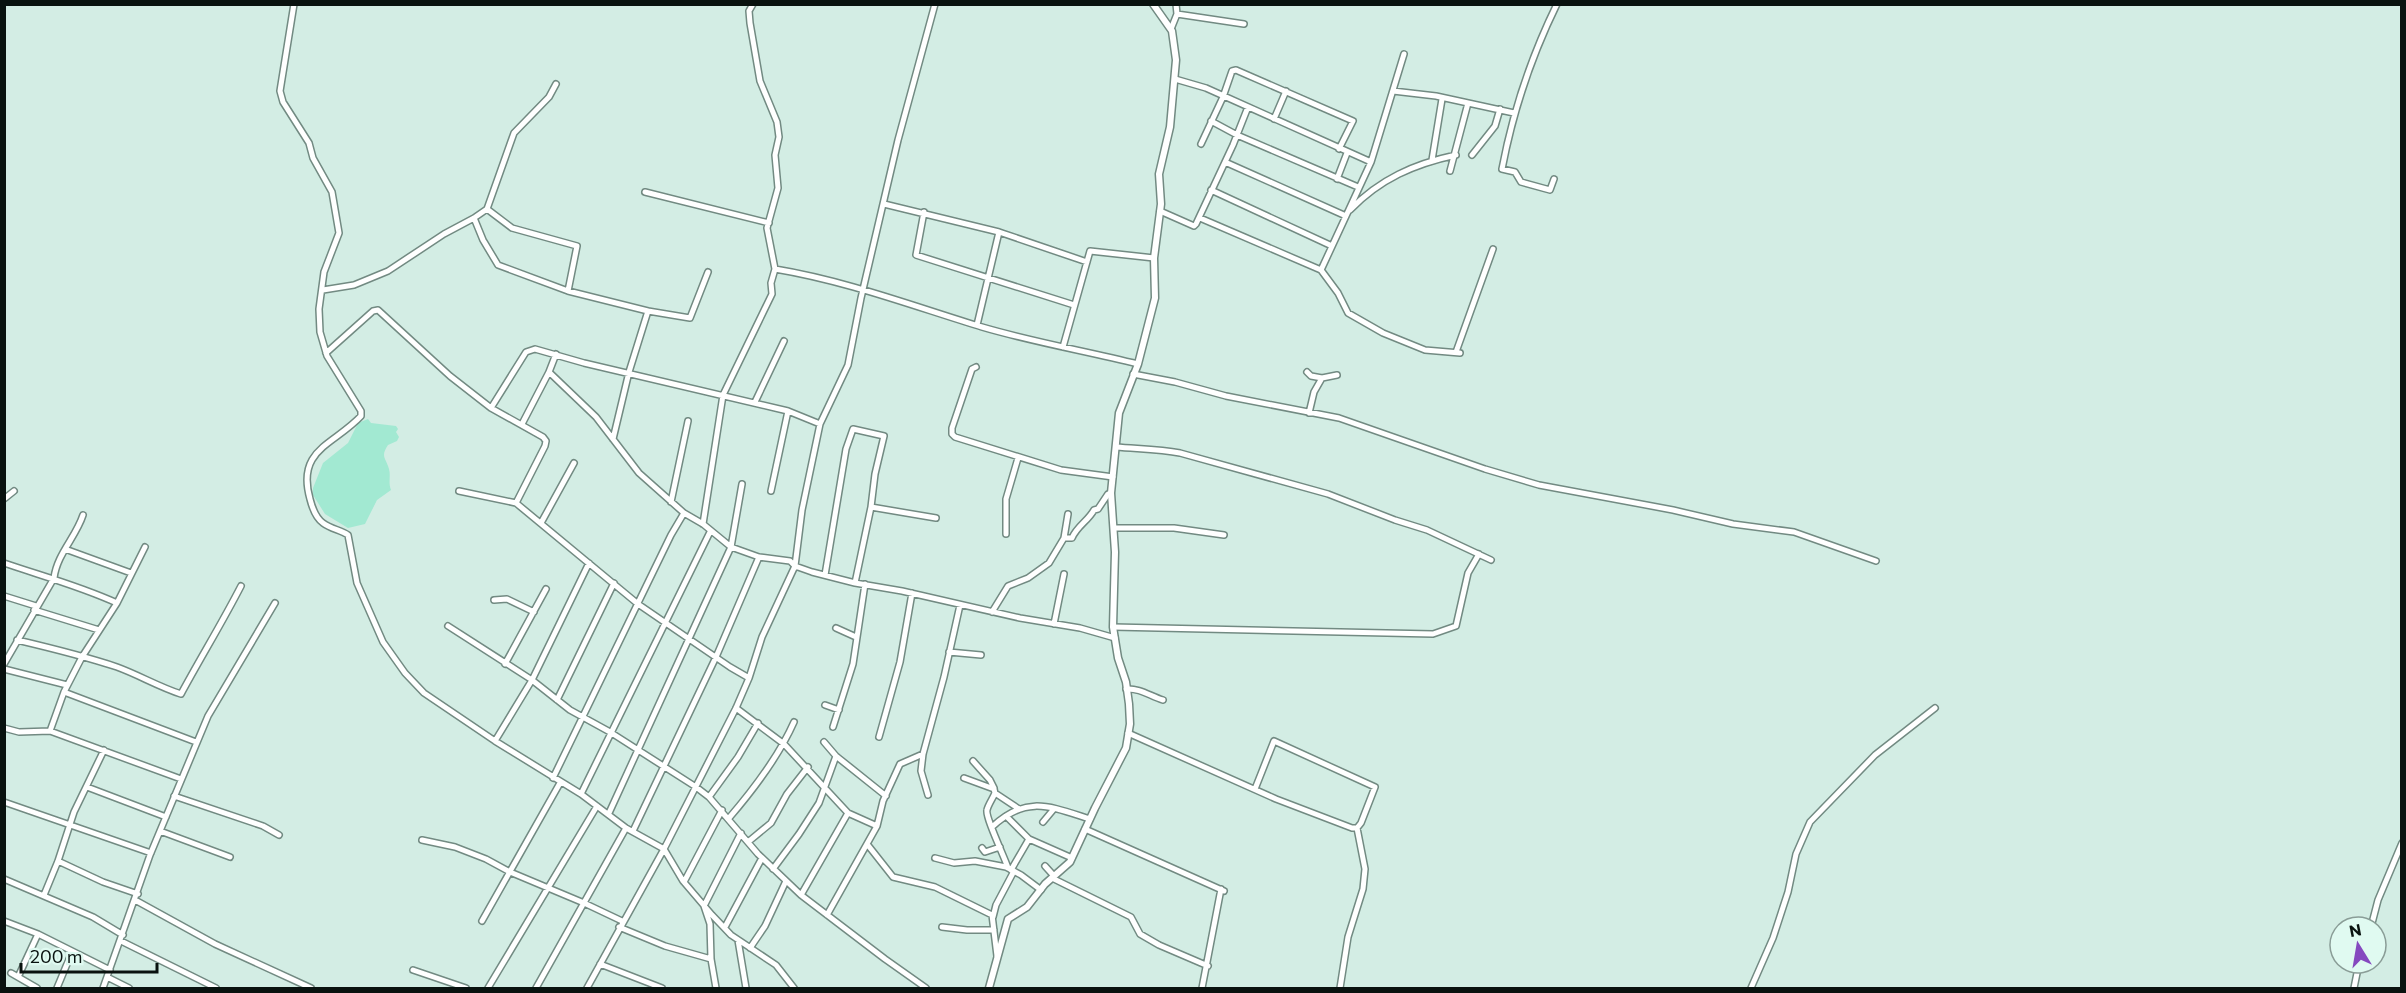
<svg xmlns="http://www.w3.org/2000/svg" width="2406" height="993" viewBox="0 0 2406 993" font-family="Commissioner,sans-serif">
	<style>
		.green { fill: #a2e9d2 }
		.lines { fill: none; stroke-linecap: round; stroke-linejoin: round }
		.minor-casing { stroke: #728a82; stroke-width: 8 }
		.tertiary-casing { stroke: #728a82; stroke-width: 9 }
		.minor { stroke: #fff; stroke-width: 5 }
		.tertiary { stroke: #fff; stroke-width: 6 }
	</style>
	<rect width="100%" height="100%" fill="#d3ede4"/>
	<path class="green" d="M368,419L371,423L396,426L398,429L396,432L399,437L397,441L388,445C380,457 386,458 389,469C391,476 388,483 391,490L377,500L365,524L348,528L325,514L313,495V488L323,463L348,443L358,423Z"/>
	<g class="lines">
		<g class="minor-casing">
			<path id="minor" d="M294,4L280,91L283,102L309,143L313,158L332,192L339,233L324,272L319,309L320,332L327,356L361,411V416C334,445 296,449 310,499C312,507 316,518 323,523C331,529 341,530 348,535L357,583L383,642L405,673L424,693L495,741L581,794L626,828L664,849L683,881L712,915L731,935L776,965L794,988
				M753,4L749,11L750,23L760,81L777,122L779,137L775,155L778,188L767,228L775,269C847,281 913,306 982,327C1033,342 1086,351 1138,364
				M1177,14L1244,24
				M1171,29L1177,14L1176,4
				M1175,79L1206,88L1371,162
				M1393,91L1436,96L1514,113
				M1274,119L1286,91
				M1211,121L1237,135L1358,187
				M1201,144L1223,97L1232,71L1236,70L1353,121L1339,149
				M1472,155L1495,126L1500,109
				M1432,160L1442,99
				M1225,162L1346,216
				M1450,171L1468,103
				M1337,179L1347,153
				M1554,179L1550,190L1521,182L1515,172L1502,169C1513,111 1531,57 1557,4
				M1211,190L1332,246
				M645,192L769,223
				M884,204L999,232L1087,262
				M487,209L512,228L577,246L568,291
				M1350,210C1380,179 1414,164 1456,155
				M1160,211L1194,226L1196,224L1233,145L1248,107
				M924,212L916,255L1074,305
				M474,218L483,240L498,265L568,291L648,311
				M1200,218L1321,270L1371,162L1404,54
				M1321,270L1338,293L1348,313L1383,333L1425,350L1460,353
				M323,290L354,285L388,271L444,234L474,218L487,209L514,133L549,97L556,84
				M977,325L999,232
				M1063,347L1090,251L1154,258
				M1456,352L1493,249
				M326,353L373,311L378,310L450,376L491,408L543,437L546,441L545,446L516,503
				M556,354L549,372L596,417L639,473L684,513L703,524L731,547L759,557L790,561L795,566L812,572L855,583L902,591L1020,618L1080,628L1115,638
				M976,367L972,369L952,428V434L955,437L1061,470L1113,477
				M1307,372L1311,376L1322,378
				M1133,374L1175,382L1226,396L1339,418L1485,469L1539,485L1673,510L1733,524L1794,532L1876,561
				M755,402L784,341
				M491,408L526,352L535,349L584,363L788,411L820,424
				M1309,413L1314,392L1322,378L1337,375
				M522,424L549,372
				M613,439L629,372L648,311L690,318L708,272
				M1116,447C1138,449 1159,449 1180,453L1328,494L1395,520L1427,530L1491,560
				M459,491L516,503L638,604L730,667L749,678
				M771,491L788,411
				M4,499L14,491
				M671,502L688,421
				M541,523L574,463
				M703,524L723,395L772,294L771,283L775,269
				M1114,528H1174L1224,535
				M1006,534V499L1018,458
				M1064,538L1068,514
				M145,547L117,603L82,657L64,692L196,742
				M65,549L131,573
				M4,563C42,576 80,586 117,603
				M825,575L846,449L853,429L884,436L875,474L871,507
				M855,583L871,507L936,518
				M4,596L36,606
				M494,600L507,599L534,612
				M34,610L99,630
				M992,612L1008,586L1028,578L1049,563L1064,538H1072C1077,526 1088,521 1094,510L1098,509L1108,494L1111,493
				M1054,624L1064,574
				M448,626L532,680L570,710L610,732L696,787L709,797L758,854L801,895L885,959L926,988
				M1113,627L1433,634L1456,626L1468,573L1479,554
				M836,628L856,637
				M17,640C51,648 84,656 117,667C139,675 159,687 181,694C201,657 222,623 241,586
				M949,652L981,655
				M4,664L54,578C57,554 76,537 83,515
				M505,664L546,589
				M4,669L67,685
				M1126,689C1140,688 1150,696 1163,700
				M557,700L614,583
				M825,705L839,710
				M736,708L784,744L848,813L877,826
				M833,727L853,664L865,584
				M4,728L19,732L50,731L181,779
				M50,731L64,692
				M1128,733L1276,799L1352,828H1357L1361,823L1375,787L1274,741L1255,789
				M879,737L900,662L912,593
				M495,741L532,680L589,563
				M824,742L836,756L886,796
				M973,761L990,780L994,788
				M553,778L671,535L684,513
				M964,778L994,789L995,793L1019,809
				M87,787L166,817
				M995,793C993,798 988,805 987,810C985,817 1005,858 1008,868
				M581,794L710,532
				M928,795L921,771L923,754L944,677L960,605
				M174,796L263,826L279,835
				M709,797L738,757L758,723
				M4,802L151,853
				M609,813L731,547L742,484
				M1006,816L1029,839L1072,858
				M729,818C754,789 778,758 794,722
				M1043,822L1053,810
				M992,827C1026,795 1049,806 1090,819
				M1085,829L1224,891
				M160,831L230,857
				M633,831L716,657L759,557
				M422,840L455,847L486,859L510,872L584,903L622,921
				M748,842L771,823L787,794L808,767
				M867,844L893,877L935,887L992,915L997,956
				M982,848L985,852L1000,847
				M935,858L954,863L975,861L1006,867L1021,875L1041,890
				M58,861L103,882L138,894
				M1045,866L1054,876
				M773,869L799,834L819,803L836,756
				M1011,870L1029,839
				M1052,878L1131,917L1140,934L1159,945L1208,966
				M4,879L93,917L123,935
				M684,882L722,810
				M44,895L58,861L74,812L104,750
				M801,895L848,813
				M135,900L215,944L311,988
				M827,915L877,826L883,801L900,764L923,754
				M993,917L996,905L1014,871
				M4,921L38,934L110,970
				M482,921L560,783
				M619,927L665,946L711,959
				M725,927L762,858
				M942,927L967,930H994
				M2371,927L2378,900L2402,843
				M738,940L746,988
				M121,941L216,988
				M750,948L765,926L786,881
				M600,964L662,988
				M413,970L466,988
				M11,973L37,988
				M18,977L38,934
				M107,977L129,988
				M57,988L72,952
				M103,988L150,855L208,716L275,603
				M488,988L597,806
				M536,988L626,828
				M587,988L664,849L736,708L749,678L762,637L795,566L802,510L820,424L848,365L861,298L898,140L935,4
				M716,988L711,959L710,924L704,906L741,833
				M1202,988L1221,889
				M1340,988L1348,937L1363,889L1365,869L1357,828
				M1751,988L1773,938L1788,892L1796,854L1810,822L1875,755L1935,708
				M2354,988L2359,963"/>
		</g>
		<g class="tertiary-casing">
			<path id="tertiary" d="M989,988L1008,919L1027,907L1045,884L1070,862L1095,808L1126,748L1130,724L1129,704L1126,682L1118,658L1113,627L1115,552L1111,493L1119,413L1138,364L1155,298L1154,258L1161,204L1159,174L1170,127L1176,60L1172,31L1153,4"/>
		</g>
		<use href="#minor" class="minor"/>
		<use href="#tertiary" class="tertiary"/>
	</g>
	<rect width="2406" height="993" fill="none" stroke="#09120f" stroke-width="12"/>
	<g transform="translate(2358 945) rotate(349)"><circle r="28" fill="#e0faf1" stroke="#8a9d97" stroke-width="1.5"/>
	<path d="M0-4.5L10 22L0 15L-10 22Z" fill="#8549bf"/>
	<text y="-9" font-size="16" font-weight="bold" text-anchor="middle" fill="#09120f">N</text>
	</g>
	<path d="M21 963v9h136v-9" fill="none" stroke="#09120f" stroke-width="3"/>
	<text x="30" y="963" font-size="18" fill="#09120f" stroke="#e0faf1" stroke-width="4.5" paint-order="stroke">200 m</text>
</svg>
